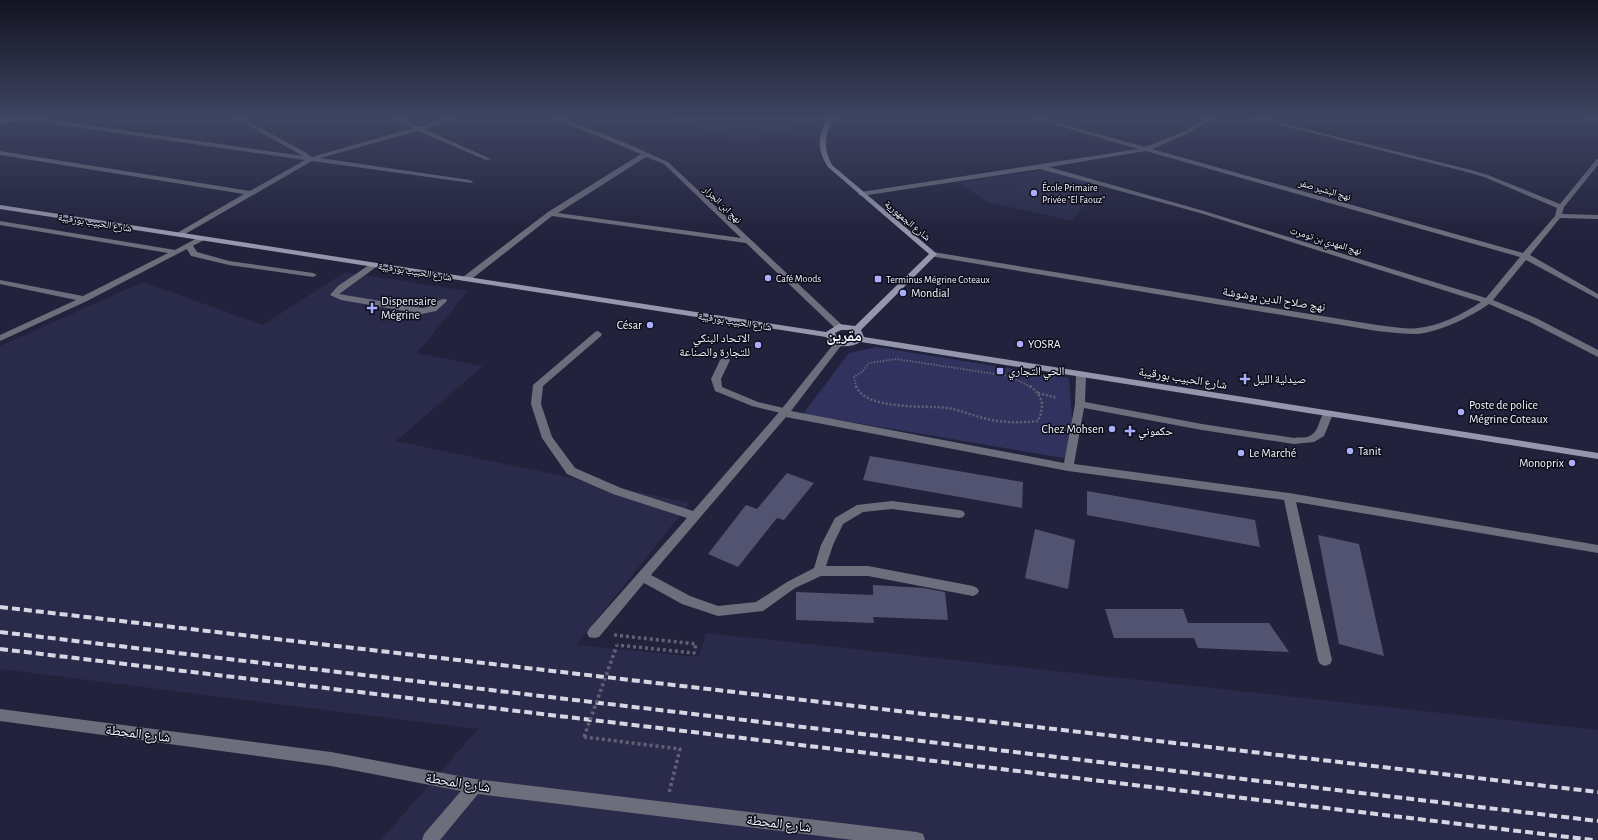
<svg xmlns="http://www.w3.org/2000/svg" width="1598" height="840" viewBox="0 0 1598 840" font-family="'Alegreya Sans','Noto Naskh Arabic',sans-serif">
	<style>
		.built { fill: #2a2b4b }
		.green { fill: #32325f }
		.building { fill: #515370 }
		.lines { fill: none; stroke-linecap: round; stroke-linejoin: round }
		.path-far2 { stroke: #616176; stroke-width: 2; stroke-dasharray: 1.5 1.5; stroke-linecap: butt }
		.path-far1 { stroke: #616176; stroke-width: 2.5; stroke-dasharray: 2 2; stroke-linecap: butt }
		.path { stroke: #616176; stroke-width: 3.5; stroke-dasharray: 3 3; stroke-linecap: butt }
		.lane { fill: #6d6e7c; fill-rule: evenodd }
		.street { fill: #6d6e7c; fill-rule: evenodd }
		.secondary { fill: #9597ad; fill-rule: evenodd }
		.rail { stroke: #d5d7e3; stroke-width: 4; stroke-dasharray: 8 4; stroke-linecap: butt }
		.path-bridge { stroke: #616176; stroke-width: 3.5; stroke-dasharray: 3 3; stroke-linecap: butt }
		.poi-dot { fill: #abaffb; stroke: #0d0d19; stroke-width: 1.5 }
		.labels { text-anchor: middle; stroke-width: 3; stroke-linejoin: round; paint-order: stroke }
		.far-poi-label { font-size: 10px; fill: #f2f4fe; stroke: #0d0d19; text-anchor: start }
		.far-street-label { font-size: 10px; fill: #f2f4fe; stroke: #0d0d19 }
		.poi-label { font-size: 12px; fill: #f2f4fe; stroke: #0d0d19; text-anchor: start }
		.street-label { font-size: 12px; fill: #f2f4fe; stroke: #0d0d19 }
		.near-street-label { font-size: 14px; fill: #f2f4fe; stroke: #0d0d19 }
		.district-label { font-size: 16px; font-weight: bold; fill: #f2f4fe; stroke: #0d0d19 }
	</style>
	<rect width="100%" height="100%" fill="#22223c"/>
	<path class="built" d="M656,116H821L815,125L796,126L748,140Z
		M1037,171H1046L1101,184L1072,221L987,202L959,182Z
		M345,272L468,291L417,353L483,366L396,441L690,503L576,645L699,657L706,633L1598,730V840H381L478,729L0,669V346L143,282L263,325Z"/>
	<path class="green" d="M877,347L1069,378L1075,460L803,414L849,353Z"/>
	<path class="building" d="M870,456L1023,482L1022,508L863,480Z
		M787,473L814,483L784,520L777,518L738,567L708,554L746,505L757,509Z
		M1087,491L1255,520L1260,547L1087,515Z
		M1035,529L1075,540L1068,589L1025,578Z
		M1318,535L1359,544L1384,656L1339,644Z
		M873,585L924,588L945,592L948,620L873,617L874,623L796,620V592L873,595Z
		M1105,609H1183L1188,623H1269L1289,652L1198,648L1194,638H1114Z"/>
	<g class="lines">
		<path class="path-far2" d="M856,387L854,377L863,371L869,363L896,359L1009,376L1031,387"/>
		<path class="path-far1" d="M856,386C866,411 926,405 948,408C960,410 971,415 983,418C1001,423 1020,423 1038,421C1045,406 1043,396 1030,386
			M1038,393L1057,398"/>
		<path class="path" d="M614,635L696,644L694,653L617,645
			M584,737L680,749L669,793"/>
		<path class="lane" d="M186,244H192L197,252L229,261L313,273L317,275L313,277L229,265L191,256L185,246Z
			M372,263H378L379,265L339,294L422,308C432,307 438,298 446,299L447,301L436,311L422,314L341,300L330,295L338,286Z
			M725,357L730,360L721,379L722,387L758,402L788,409L790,411L788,413L785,414L752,406L715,391L711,379L720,360Z"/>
		<path class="street" d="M23,116L303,156L231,116H238L305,152L312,157L413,128L387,116H395L419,127L457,116H466L424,129L491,159L486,160L418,131L320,158L470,180L473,182L472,183L312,161L180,237L176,235L177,233L244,194L0,155V151L250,191L305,160L21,119L20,118Z
			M548,116H556L621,141L668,162L842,325L843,327L842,329H836L746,243L552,216L469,281H463V277L548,212L641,154ZM646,157L664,164L741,238L558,213Z
			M1024,116H1033L1145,147L1183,132L1211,116H1218L1187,134L1152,149L1523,253L1555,216L1557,208L1484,177L1467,172L1244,116H1254L1471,170L1488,175L1560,204L1596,160L1598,159V165L1564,207L1562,214L1598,215V219L1560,218L1530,255L1598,294V299L1526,260L1493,300L1536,318L1598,350V357L1530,322L1489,304C1470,317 1440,332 1417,334C1404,334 1390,332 1377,331L930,256L929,254L933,252L1377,325C1390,326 1405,330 1418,328C1440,326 1463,314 1481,302L1200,213L1040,169L861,196L858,194L861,192L1138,149ZM1146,151L1520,257L1486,298L1204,211L1049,167Z
			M1575,116L1598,118V122L1576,117Z
			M0,221L175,250L199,237H205L206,239L87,301L0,341V335L76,300L0,284V280L83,296L168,253L0,225Z
			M598,331L602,334L601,336L543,386L541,404L552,437L575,468L621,488L693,511L780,411L836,341L839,340L843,343L791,411L1064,463L1075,404L1076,375L1081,372L1086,375L1085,402L1202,424L1294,438C1298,437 1303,438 1307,437C1322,433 1317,414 1328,411L1333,414L1324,436L1314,442L1294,444L1202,430L1084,408L1074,464L1289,493L1598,545V553L1296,502L1332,660L1330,664L1325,666L1320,664L1318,660L1284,500L1068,471L786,417L651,575L690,596L718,606L756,602L787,582L814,568L821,545L835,518L857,505L892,501L959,510L963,511L965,514L963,517L959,518L892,509L863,512L843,524L833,545L826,566H868L973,586L977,588L979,591L977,594L973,596L868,576H821L795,588L763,611L718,616L682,604L644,583L599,637L594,638L589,637L587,633L589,629L687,518L613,494L567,474L542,438L531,404L533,385L595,332Z
			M0,709L331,752L475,779L917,832L923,834L925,840H853L478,794L440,840H422L424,834L461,791L331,766L0,721Z"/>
		<path class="secondary" d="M28,116H41L0,124V120Z
			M829,116H835C825,133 822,147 832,165L937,254L861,330L864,337L1598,453V459L861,342C850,348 833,349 826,337L0,209V205L826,332L839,324L855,326L929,254L828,167C816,149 818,134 829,116ZM841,330H849L855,334V338L848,341L837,338L835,333Z"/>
		<path class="rail" d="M0,607L1598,792
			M0,632L1598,821
			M0,649L1593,840"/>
		<path class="path-bridge" d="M584,737L617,645"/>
	</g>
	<linearGradient id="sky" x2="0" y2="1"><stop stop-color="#131321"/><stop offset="0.5" stop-color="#3e4461"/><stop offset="1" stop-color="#3e4461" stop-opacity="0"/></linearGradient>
	<rect width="1598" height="234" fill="url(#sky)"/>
	<g class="poi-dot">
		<circle cx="1034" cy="193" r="4"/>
		<circle cx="768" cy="278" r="4"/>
		<rect x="874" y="275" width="8" height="8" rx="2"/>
		<circle cx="903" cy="293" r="4"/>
		<path d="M370 302h4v4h4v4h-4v4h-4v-4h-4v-4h4z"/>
		<circle cx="650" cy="325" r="4"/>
		<circle cx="1020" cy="344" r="4"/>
		<circle cx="758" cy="345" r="4"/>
		<rect x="996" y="367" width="8" height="8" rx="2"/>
		<path d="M1243 373h4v4h4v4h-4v4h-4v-4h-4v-4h4z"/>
		<circle cx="1461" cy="412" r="4"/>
		<circle cx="1112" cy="429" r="4"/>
		<path d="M1128 425h4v4h4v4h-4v4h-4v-4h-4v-4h4z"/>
		<circle cx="1350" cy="451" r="4"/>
		<circle cx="1241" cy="453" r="4"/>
		<circle cx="1572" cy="463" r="4"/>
	</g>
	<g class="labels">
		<g class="far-poi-label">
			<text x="1042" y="191">École Primaire<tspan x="1042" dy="12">Privée "El Faouz"</tspan></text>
			<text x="776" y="282">Café Moods</text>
			<text x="886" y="283">Terminus Mégrine Coteaux</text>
		</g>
		<g class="far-street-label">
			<text transform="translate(1325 189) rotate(16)" y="4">نهج البشير صفر</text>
			<text transform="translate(723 204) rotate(44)" y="4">نهج ابن الجزار</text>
			<text transform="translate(908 220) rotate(40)" y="4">شارع الجمهورية</text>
			<text transform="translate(95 222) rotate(9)" y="4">شارع الحبيب بورقيبة</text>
			<text transform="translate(1326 240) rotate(17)" y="4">نهج المهدي بن تومرت</text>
			<text transform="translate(415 271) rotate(9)" y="4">شارع الحبيب بورقيبة</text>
			<text transform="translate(735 321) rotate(9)" y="4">شارع الحبيب بورقيبة</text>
		</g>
		<g class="poi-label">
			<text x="911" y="297">Mondial</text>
			<text x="381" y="305">Dispensaire<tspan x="381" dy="14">Mégrine</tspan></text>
			<text x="642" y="329" text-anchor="end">César</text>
			<text x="750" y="342" text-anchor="end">الاتحاد البنكي<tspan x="750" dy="14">للتجارة والصناعة</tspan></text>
			<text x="1028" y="348">YOSRA</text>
			<text x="1008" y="375">الحي التجاري</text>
			<text x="1253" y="383">صيدلية الليل</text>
			<text x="1469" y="409">Poste de police<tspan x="1469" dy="14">Mégrine Coteaux</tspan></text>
			<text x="1104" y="433" text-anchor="end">Chez Mohsen</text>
			<text x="1138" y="435">حكموني</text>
			<text x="1358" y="455">Tanit</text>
			<text x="1249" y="457">Le Marché</text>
			<text x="1564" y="467" text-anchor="end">Monoprix</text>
		</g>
		<g class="street-label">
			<text transform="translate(1274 299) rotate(9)" y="4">نهج صلاح الدين بوشوشة</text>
			<text transform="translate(1183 378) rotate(9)" y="4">شارع الحبيب بورقيبة</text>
		</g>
		<g class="near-street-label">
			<text transform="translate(138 733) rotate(7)" y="5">شارع المحطة</text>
			<text transform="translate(458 782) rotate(9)" y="5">شارع المحطة</text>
			<text transform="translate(779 823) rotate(7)" y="5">شارع المحطة</text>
		</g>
		<g class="district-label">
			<text x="844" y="341">مقرين</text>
		</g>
	</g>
</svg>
